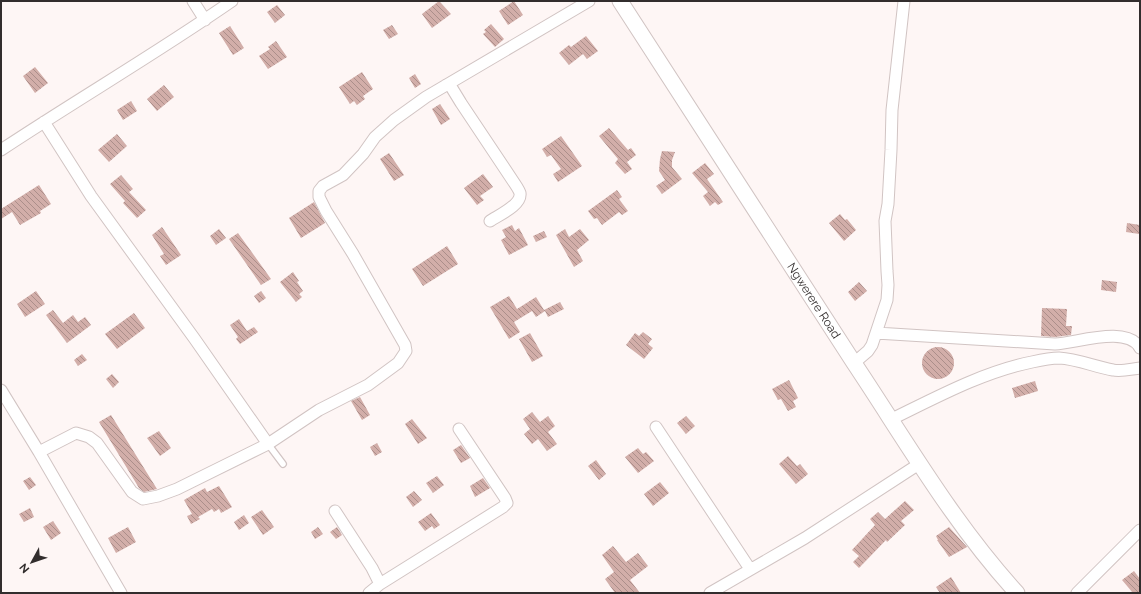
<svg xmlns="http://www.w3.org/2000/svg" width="1141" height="594" viewBox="0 0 1141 594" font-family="Raleway,sans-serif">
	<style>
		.building { fill: url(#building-back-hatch) }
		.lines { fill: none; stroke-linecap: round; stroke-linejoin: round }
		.lane-casing { stroke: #d1c4c3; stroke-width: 8 }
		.street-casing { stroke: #d1c4c3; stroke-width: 13 }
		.secondary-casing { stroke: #d1c4c3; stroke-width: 17 }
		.lane { stroke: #fff; stroke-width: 5.5 }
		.street { stroke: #fff; stroke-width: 11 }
		.secondary { stroke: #fff; stroke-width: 15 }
		.labels { text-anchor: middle; stroke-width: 4; stroke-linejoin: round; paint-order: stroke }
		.street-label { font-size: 12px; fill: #322d2d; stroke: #fef6f5 }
	</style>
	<defs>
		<pattern id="building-back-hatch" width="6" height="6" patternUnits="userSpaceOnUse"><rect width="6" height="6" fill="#d2aea9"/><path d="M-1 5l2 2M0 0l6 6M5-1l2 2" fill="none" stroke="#ab8e8a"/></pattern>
	</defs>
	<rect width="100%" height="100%" fill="#fef6f5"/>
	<path class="building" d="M439,1L451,14L432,28L422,14Z
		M514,1L523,15L508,25L499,11Z
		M277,5L285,15L275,23L267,12Z
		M491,24L504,39L495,47L483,34L486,32L484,30Z
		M392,25L398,34L389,39L383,30Z
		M230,26L244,48L233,55L219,33Z
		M586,36L598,51L587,59L583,54L569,65L559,53L569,45L571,47Z
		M276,41L287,57L268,69L259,56L270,49L268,47Z
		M35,67L48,83L35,93L23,76Z
		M362,72L373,89L363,96L365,99L357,105L354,101L350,104L339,87Z
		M415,74L421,84L415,88L409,78Z
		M164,85L174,97L157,111L147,99Z
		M131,101L137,111L123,120L117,110Z
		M440,104L450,119L441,125L432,109Z
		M609,128L628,150L631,148L636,155L627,162L632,169L625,174L615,163L618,159L599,136Z
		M117,134L127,146L109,162L98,150Z
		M561,136L582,166L558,182L553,174L561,169L551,155L547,157L542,149Z
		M662,151L675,152L672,160V167L682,179L662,194L656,186L665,180L659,171L660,159Z
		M389,153L404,175L394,181L380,159Z
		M705,163L714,174L707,179L723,202L718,205L715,202L710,206L703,196L708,192L692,173Z
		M483,174L493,187L480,196L484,200L477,205L464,188Z
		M121,175L133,189L129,192L146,210L137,218L123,203L125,201L110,184Z
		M39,185L51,204L40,211L41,213L20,225L12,212L1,219V209Z
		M617,190L622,197L619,199L628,211L622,215L619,212L602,225L597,218L594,219L588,211Z
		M314,202L325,223L301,238L289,218Z
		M840,214L845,220L847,219L856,230L844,241L829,223Z
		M1127,223L1140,225L1139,234L1126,232Z
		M512,225L515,231L519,228L528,245L509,255L501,240L506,237L502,230Z
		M162,227L181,255L166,265L160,256L164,254L152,235Z
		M219,229L226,238L216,245L210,236Z
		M565,229L569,237L580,229L589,240L577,250L583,261L574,267L556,235Z
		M544,231L547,237L536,242L533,236Z
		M238,233L271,279L261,285L229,239Z
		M447,246L458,264L423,286L412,269Z
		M293,272L299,281L297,282L303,291L299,294L302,297L296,302L280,282Z
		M1102,280L1117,282L1116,292L1101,290Z
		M859,282L867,291L855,301L848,292Z
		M36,291L45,304L25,317L17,304Z
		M261,291L266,298L259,303L254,296Z
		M509,296L517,309L536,297L544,310L560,302L564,309L548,317L545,311L536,317L532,311L514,322L520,332L509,339L490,307Z
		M1042,308L1067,309L1066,326H1072L1071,335L1055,337L1041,336Z
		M53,310L63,323L73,315L78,322L85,317L91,325L67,343L46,315Z
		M134,313L145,328L117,349L105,334Z
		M239,319L247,331L254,327L258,332L240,344L236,339L238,337L230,325Z
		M643,332L652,339L648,344L653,348L644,359L626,345L635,333L639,336Z
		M530,333L543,356L532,362L519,339Z
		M922 363a16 16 0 1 1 32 0a16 16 0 1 1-32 0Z
		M82,354L87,360L78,366L74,360Z
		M112,374L119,382L113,388L106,379Z
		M789,380L798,398L793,401L796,407L788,411L781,399L778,400L772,389Z
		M1035,381L1038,391L1015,398L1012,388Z
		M360,397L370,415L362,420L351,401Z
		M532,412L540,422L548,416L555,426L548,432L557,444L547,451L538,439L532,444L524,434L530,429L523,419Z
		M111,415L157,489L144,492L139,488L99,422Z
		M686,416L695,426L686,434L677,423Z
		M412,419L427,438L418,444L405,424Z
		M159,431L171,448L160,456L147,438Z
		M377,443L382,452L375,456L370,447Z
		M461,445L470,458L461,463L453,450Z
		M638,448L643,454L646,452L654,461L638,473L625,457Z
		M788,456L797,466L800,464L808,474L796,484L779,464Z
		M596,460L606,474L599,480L588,466Z
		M437,476L444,485L433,493L426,483Z
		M30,477L36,485L29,490L23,481Z
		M483,478L490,488L475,497L470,486Z
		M660,482L669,493L653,506L644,494Z
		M219,486L232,507L221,513L219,509L214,512L212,509L198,517L200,519L191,524L187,516L192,514L184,500L205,488L207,492Z
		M414,491L422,500L413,507L406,497Z
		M905,501L914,510L901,521L905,525L887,542L886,540L859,568L853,562L859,556L852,550L875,525L870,519L878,512L885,519Z
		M30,508L34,517L24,522L19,514Z
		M262,510L274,527L263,535L251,517Z
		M431,513L440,525L434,529L432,526L425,531L418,522Z
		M244,515L249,523L239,530L234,522Z
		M53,521L61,533L51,540L43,527Z
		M128,527L136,542L116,553L108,538Z
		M318,527L323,534L315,539L311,532Z
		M337,527L342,535L336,539L330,532Z
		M949,527L967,547L949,557L937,540H938L936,536Z
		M613,546L626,562L638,553L648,566L630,580L640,593H615L605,579L614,572L602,555Z
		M1134,571L1140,579V593H1133L1122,580Z
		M951,577L961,593H940L936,587Z"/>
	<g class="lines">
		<g class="lane-casing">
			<path id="lane" d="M268,444L283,464"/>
		</g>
		<g class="street-casing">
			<path id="street" d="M193,1L205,20
				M446,85H450L461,103L515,184C517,187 519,190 520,193C522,205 499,215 490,221
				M44,122L91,196L194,338L268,444
				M1,150C78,99 157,53 232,1
				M876,333L1055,344C1077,343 1127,325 1140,348
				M854,363L868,351L872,345L887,300L888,285L887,271L885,221L888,204L891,150L892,110L904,1
				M1,390L39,452L121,593
				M892,419C937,397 983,372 1032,362C1041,360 1051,358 1059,358C1078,359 1095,367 1113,370C1121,372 1131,369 1140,368
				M656,427L750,569
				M39,452L76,433L89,437L97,443L132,492L143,499L158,496L177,489L268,444L319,410L368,385L398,363L406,351L405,345L353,254L326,211L319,197V191L323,186L343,175L363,154L375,137L394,120L426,97L589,1
				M335,511L372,568L380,584L369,593
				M380,584L503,507L507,503L505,498L459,429
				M710,593L805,538L919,464
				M1077,593L1140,530"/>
		</g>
		<g class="secondary-casing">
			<g id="secondary">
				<path id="s1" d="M620,1L854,363C906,441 953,523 1017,593"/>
			</g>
		</g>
		<use href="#lane" class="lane"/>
		<use href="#street" class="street"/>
		<use href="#secondary" class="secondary"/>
	</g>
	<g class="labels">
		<g class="street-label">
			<text dy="4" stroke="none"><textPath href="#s1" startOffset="357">Ngwerere Road</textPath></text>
		</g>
	</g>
	<rect width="1141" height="594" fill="none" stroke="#322d2d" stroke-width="4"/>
	<g transform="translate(32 562) rotate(230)" stroke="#fef6f5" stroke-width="3" paint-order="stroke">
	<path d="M0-3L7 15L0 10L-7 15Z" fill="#322d2d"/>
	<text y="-6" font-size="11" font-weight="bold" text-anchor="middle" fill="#322d2d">N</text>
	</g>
</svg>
